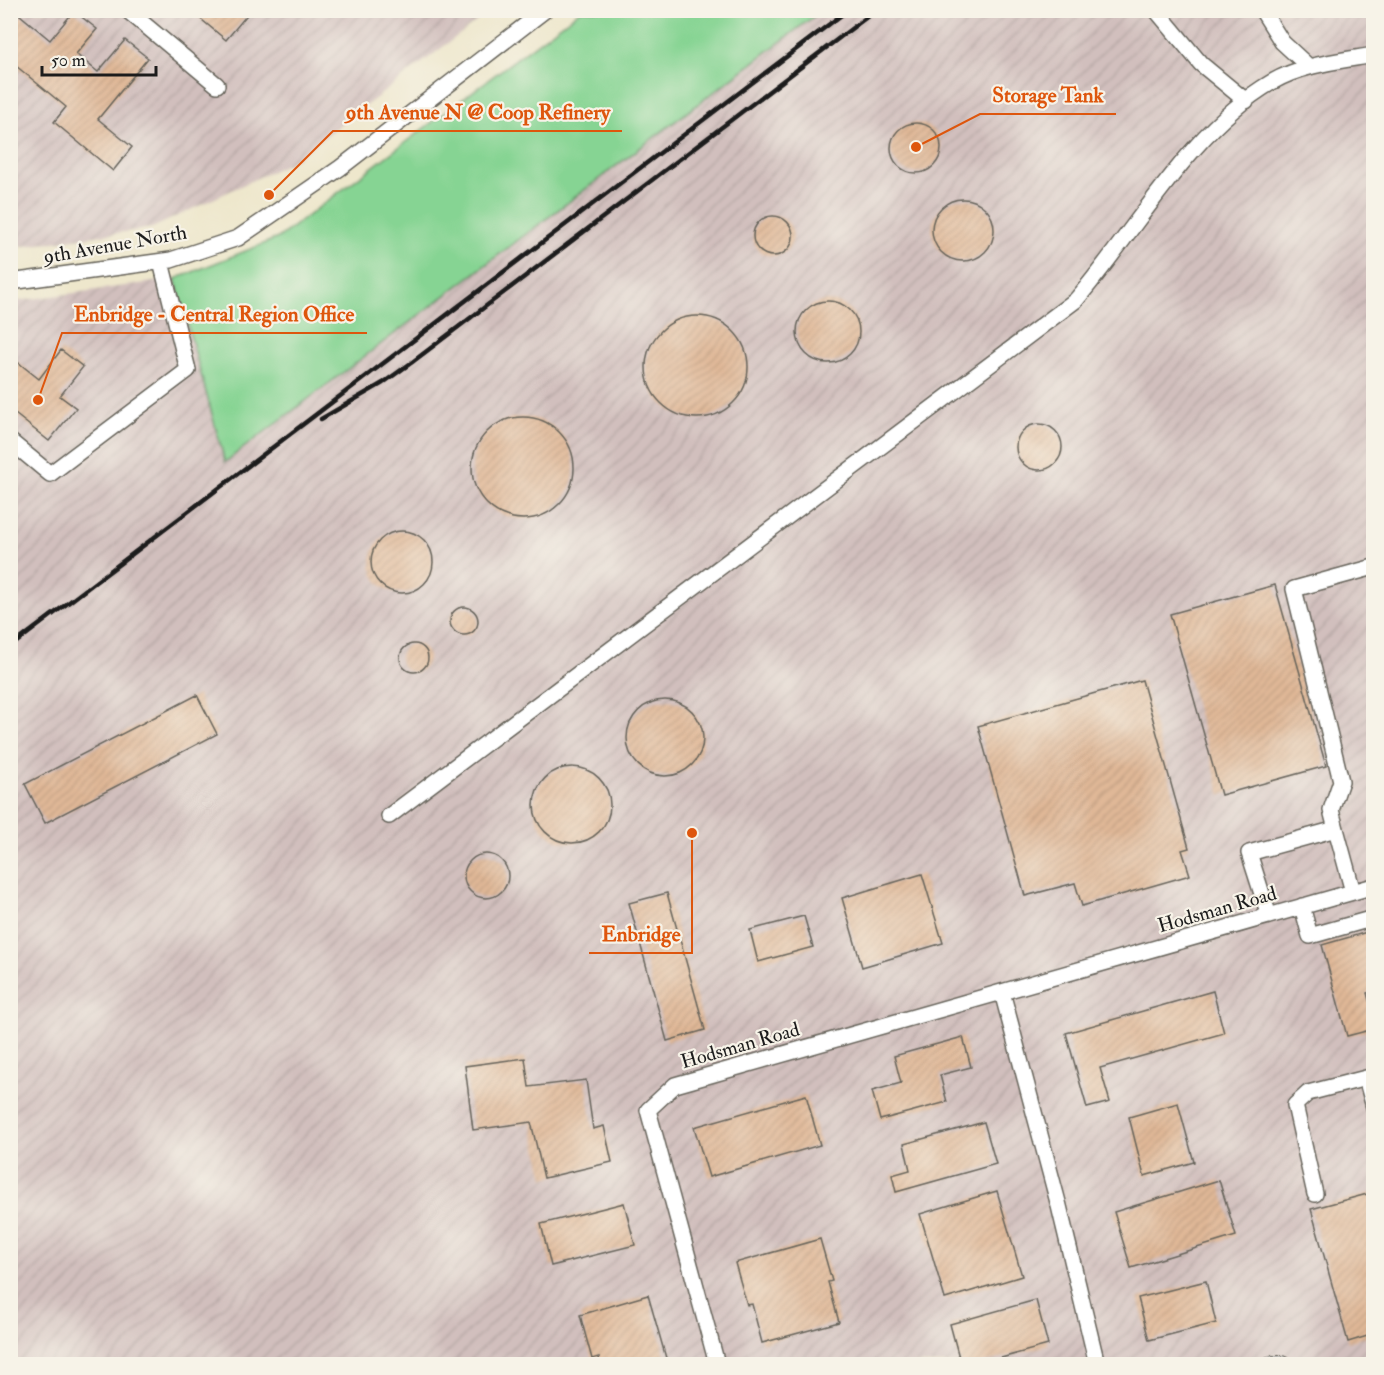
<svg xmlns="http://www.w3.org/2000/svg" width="1384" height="1375" viewBox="0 0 1384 1375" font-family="'IM FELL Double Pica',serif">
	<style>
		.industrial { fill: url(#industrial-furrows) }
		.green { fill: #86d493; stroke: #517858; stroke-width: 1.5 }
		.building { fill: url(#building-hatch) }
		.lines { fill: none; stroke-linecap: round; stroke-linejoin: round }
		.minor-casing { stroke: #66635a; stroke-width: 18 }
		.minor { stroke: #fff; stroke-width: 15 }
		.rail { stroke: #1c1c1c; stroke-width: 4.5 }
		.labels { text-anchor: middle; stroke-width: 4.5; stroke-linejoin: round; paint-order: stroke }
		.street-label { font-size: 20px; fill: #1c1c1c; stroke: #f7f3e8 }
		.leader { fill: none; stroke: #de560d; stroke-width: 2 }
		.callout-dot { fill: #de560d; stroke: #f7f3e8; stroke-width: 2 }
		.callout-label { font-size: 21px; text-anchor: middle; font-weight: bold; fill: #de560d; stroke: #f7f3e8; stroke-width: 4.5; stroke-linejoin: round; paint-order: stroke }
	</style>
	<defs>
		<pattern id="industrial-furrows" width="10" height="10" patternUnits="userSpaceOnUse" patternTransform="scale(1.5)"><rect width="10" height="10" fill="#d1bfbd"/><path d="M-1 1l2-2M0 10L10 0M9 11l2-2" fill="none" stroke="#b3a4a2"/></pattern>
		<pattern id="building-hatch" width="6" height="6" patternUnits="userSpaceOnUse" patternTransform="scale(1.5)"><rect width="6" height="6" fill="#e0b897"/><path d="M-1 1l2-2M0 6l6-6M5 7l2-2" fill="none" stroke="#c09e82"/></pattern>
	</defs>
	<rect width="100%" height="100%" fill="#f7f3e8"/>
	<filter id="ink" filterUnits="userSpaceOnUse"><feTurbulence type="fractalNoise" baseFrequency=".0167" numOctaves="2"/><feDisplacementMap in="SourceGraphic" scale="12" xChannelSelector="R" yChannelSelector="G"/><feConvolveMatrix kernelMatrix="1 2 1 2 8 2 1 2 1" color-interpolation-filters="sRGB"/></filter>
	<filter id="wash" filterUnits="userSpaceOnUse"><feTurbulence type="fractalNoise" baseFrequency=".008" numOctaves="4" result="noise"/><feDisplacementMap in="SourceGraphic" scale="24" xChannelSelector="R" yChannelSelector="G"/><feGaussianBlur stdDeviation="1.35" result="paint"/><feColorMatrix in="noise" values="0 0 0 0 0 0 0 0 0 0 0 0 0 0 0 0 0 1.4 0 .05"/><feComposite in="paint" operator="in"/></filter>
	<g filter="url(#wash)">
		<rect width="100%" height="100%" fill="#eee7cc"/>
		<path class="industrial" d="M10,11H490L293,161L152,228L11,248Z
			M581,11H1373V1364H11L10,302L175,279L278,238Z"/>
		<path class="green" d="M581,10L821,11L225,462L175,279L278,238Z"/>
		<g id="blocks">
			<path class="building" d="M10,10H14L50,40L74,11L97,29L76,54L98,72L125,40L148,58L98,119L132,147L113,171L54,122L66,107L10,61Z
				M190,10H251L226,40Z
				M891 148a25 25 0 1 1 50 0a25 25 0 1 1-50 0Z
				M932 230a31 31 0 1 1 62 0a31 31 0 1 1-62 0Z
				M753 236a20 20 0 1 1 40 0a20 20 0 1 1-40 0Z
				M797 332a31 31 0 1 1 62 0a31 31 0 1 1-62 0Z
				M646 367a51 51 0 1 1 102 0a51 51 0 1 1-102 0Z
				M61,350L83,367L60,396L76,408L49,441L10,410V356L39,379Z
				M472 468a51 51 0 1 1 102 0a51 51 0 1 1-102 0Z
				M1016 447a23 23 0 1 1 46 0a23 23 0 1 1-46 0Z
				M371 562a31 31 0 1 1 62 0a31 31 0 1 1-62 0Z
				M1275,585L1326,766L1221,795L1170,614Z
				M450 621a14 14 0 1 1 28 0a14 14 0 1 1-28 0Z
				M400 658a14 14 0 1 1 28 0a14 14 0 1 1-28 0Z
				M1142,680L1189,848L1182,850L1190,875L1082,906L1075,883L1025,896L978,726Z
				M197,695L217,734L45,823L25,784Z
				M627 738a38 38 0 1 1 76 0a38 38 0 1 1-76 0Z
				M534 805a38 38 0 1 1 76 0a38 38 0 1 1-76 0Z
				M464 876a22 22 0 1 1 44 0a22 22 0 1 1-44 0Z
				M922,874L943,943L862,967L842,898Z
				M667,893L705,1030L667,1041L629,903Z
				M804,916L813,947L758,962L750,930Z
				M1374,930V991L1367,993L1374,1017V1029L1347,1036L1322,945Z
				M1213,991L1224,1033L1100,1068L1110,1102L1087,1108L1066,1033Z
				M963,1037L971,1067L940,1075L947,1102L880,1120L872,1091L901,1083L894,1056Z
				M525,1058L529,1087L586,1080L593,1129L604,1126L612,1162L544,1178L531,1122L473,1130L465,1066Z
				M806,1095L820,1145L709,1177L694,1127Z
				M1178,1103L1194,1162L1144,1176L1129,1117Z
				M984,1122L996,1164L896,1192L892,1175L910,1170L904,1144Z
				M1219,1180L1236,1236L1131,1268L1114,1212Z
				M997,1191L1022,1276L945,1299L920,1214Z
				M1371,1193L1374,1203V1334L1348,1342L1311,1209Z
				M624,1203L635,1245L551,1266L541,1224Z
				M820,1239L832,1281L828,1282L839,1322L762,1343L752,1304L747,1305L735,1263Z
				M1206,1281L1216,1323L1149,1340L1138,1298Z
				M648,1295L668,1365H600L599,1357L592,1359L580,1315Z
				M1036,1300L1048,1345L976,1365H961L950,1324Z"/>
		</g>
	</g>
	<g filter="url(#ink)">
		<use href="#blocks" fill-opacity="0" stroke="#66635a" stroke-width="1.5"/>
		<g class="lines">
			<g class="minor-casing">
				<path id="minor" d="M127,10L217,85
					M1156,10L1201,64L1246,101
					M1262,10L1282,42L1308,66
					M10,282L171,260L238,238L340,168L545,10
					M10,441L50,474L188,370L161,262
					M389,816L1076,300C1137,229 1190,130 1272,82C1303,64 1339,61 1374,55
					M1336,829L1331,810L1341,781L1294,589L1374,567
					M1302,906L1310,936L1374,918
					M1269,916L1249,853L1336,829L1353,892
					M1002,992L1059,1206L1097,1364
					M1374,1076L1366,1078L1374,1107
					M1315,1194L1295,1105L1308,1093L1366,1078
					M717,1364L648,1110L675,1085L1374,886
					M1272,1364H1283"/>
			</g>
			<use href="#minor" class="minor"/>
			<path class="rail" d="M321,419L383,383L411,363L876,10
				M10,647L848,10"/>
		</g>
	</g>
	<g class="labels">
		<g class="street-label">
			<text transform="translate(115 244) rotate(-10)" y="7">9th Avenue North</text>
			<text transform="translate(1217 909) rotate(-16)" y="7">Hodsman Road</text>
			<text transform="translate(740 1045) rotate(-16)" y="7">Hodsman Road</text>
		</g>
	</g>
	<path class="leader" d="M916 147L980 114H1116M269 195L333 131H622M38 400L62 333H367M692 833L692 953H589"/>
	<g class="callout-dot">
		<circle cx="916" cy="147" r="6"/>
		<circle cx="269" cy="195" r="6"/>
		<circle cx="38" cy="400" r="6"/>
		<circle cx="692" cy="833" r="6"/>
	</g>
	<g class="callout-label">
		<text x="1048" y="102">Storage Tank</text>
		<text x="478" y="119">9th Avenue N @ Coop Refinery</text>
		<text x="214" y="321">Enbridge - Central Region Office</text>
		<text x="641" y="941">Enbridge</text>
	</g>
	<rect width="1384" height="1375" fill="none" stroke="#f7f3e8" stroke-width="36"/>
	<path d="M42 66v9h114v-9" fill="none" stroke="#1c1c1c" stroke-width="3"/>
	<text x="51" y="66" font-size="18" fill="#1c1c1c" stroke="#f7f3e8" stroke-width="4.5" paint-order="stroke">50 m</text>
</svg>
